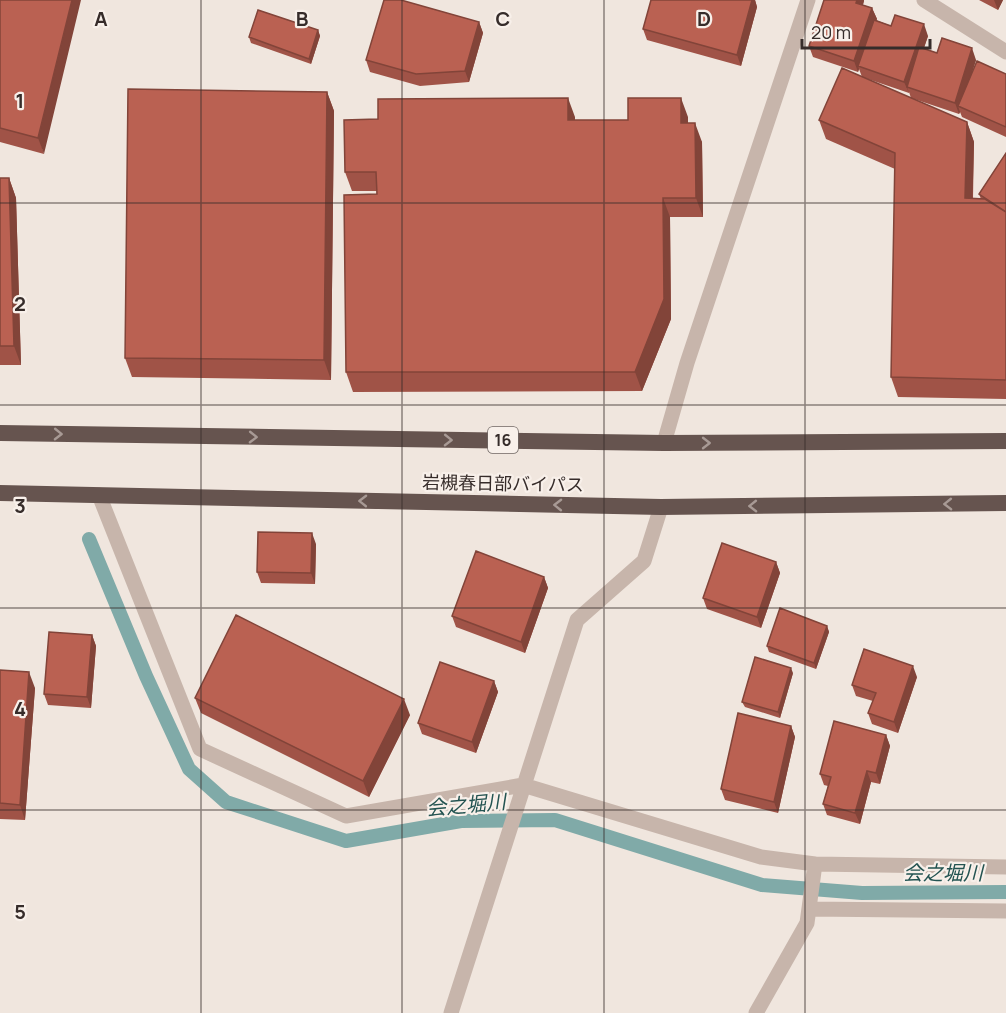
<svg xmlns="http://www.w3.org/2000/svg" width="1006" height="1013" viewBox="0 0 1006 1013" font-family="Manrope,'Noto Sans JP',sans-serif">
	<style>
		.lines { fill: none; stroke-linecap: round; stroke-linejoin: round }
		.stream { stroke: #80aaa8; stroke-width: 14 }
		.minor { stroke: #c7b5ab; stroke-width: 15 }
		.trunk { stroke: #66544f; stroke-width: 16 }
		.wall { fill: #a05347 }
		.shaded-wall { fill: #824439 }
		.building { fill: #ba6152; stroke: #824439; stroke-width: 1.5 }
		.oneway { stroke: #a89a95 }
		.grid { fill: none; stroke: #362c2a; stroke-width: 1.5; stroke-opacity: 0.55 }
		.labels { text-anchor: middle; stroke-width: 4.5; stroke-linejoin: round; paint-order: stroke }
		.shield { fill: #f8f0ea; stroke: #706764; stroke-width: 1.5 }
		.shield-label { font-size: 16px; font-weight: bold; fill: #362c2a }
		.street-label { font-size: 18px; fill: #362c2a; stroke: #f8f0ea }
		.water-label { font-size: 20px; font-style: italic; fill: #235351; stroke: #f8f0ea }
		.grid-label { font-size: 20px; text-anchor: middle; font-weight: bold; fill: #362c2a; stroke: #f8f0ea; stroke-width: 4.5; stroke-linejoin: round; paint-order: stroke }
	</style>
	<rect width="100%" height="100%" fill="#f0e6de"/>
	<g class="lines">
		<path class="stream" d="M89,539L146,676L189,769L226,802L346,841L461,821L555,820L762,885L862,893L1006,892"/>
		<path class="minor" d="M924,0L1006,52
			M664,443L687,363L808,0
			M99,495L200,749L346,816L523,785L761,857L815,864L1006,867
			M809,909L1006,911
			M451,1013L577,620L644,561L661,507
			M756,1013L807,923L815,864"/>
		<path class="trunk" d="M0,433L664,443L1006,441
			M0,493L661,507L1006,503"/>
	</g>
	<path class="wall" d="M0,0L44,154L0,142Z
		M651,0H755L757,7L741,66L647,40L643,29Z
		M824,0H864L863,5L872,8L877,19L876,20L891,26L928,36L924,48L937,53L976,60L971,75L1006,74V137L962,117L960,112L959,114L911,98L909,92V93L862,77L859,69L858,72L813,57L809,46Z
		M979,0H1003L998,10Z
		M479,22L483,33L469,82L420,86L370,72L366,60Z
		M318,30L320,36L311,64L251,43L249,37Z
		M327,92L334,111L331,380L132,377L125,358Z
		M575,117V120H628L688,117V123L702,142L703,217H670L671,319L642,391L353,392L346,372L377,191H352L345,172Z
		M819,120L967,122L974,142L973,198L981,199L979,194L1006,153V399L898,397L891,377L895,169L826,139Z
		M0,178H9L16,198L21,365H0Z
		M316,544L315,584L261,583L257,572Z
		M776,562L780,573L761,628L707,609L703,598Z
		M544,577L548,588L525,653L456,627L452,616Z
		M827,626L829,632L816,669L769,652L767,646Z
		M92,635L96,646L91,708L48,705L44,694Z
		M0,670L35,688L25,820L0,819Z
		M793,673L780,718L745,707L742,702Z
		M917,677L898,733L872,724L868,713L873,701L856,696L852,685Z
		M494,681L498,692L476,753L422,734L418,723Z
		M195,698L410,715L369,797L201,713Z
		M791,726L795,737L778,813L725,800L721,789Z
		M886,735L890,746L880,784L871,782L860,824L827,815L823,804L828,786L824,785L820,774Z"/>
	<path class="shaded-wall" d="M72,0H81L44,154L38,138Z
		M752,0H755L757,7L741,66L737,55Z
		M857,0H864V1L860,14L856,3Z
		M994,0H1003L998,10Z
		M872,8L877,19L860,66H858L859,69L858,72L854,61Z
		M479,22L483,33L469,82L465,71Z
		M924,24L928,36L910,88L907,87L909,93L904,82Z
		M318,30L320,36L311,64L309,59Z
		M972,48L976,60L961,108L958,106L960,112L959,114L955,103Z
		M327,92L334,111L331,380L324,360Z
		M568,98L575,117V139L568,120Z
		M681,98L688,117V142L681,123Z
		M967,122L974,142L972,218L965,198Z
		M695,123L702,142L703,217L696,198Z
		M9,178L16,198L21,365L14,346Z
		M663,198L670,217L671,319L642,391L635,372Z
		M312,533L316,544L315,584L311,573Z
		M776,562L780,573L761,628L757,617Z
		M544,577L548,588L525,653L521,642Z
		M827,626L829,632L816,669L814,663Z
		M92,635L96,646L91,708L87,697Z
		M913,666L917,677L898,733L894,722Z
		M791,668L793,673L780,718L778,712Z
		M29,672L35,688L25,820L20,805Z
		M494,681L498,692L476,753L472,742Z
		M404,699L410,715L369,797L363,781Z
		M791,726L795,737L778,813L774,802Z
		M886,735L890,746L880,784L876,773Z
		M867,771L871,782L860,824L855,813Z"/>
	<path class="building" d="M0,0H72L38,138L0,128Z
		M384,0H401L479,22L465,71L416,74L366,60Z
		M651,0H752L737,55L643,29Z
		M824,0H857L856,3L872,8L854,61L809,46Z
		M258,10L318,30L309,59L249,37Z
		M895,15L924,24L904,82L858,66L874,20L891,26Z
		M942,38L972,48L955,103L907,87L919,47L937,53Z
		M977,61L1006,74V127L958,106Z
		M842,68L967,122L965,198L985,199L1006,212V380L891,377L895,153L819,120Z
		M128,89L327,92L324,360L125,358Z
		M568,98V120H628V98H681V123H695L696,198H663L664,299L635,372H346L344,195L377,194L376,172H345L344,120L378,119V99Z
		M1006,153V212L979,194Z
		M0,178H9L14,346H0Z
		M258,532L312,533L311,573L257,572Z
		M722,543L776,562L757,617L703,598Z
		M476,551L544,577L521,642L452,616Z
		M780,608L827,626L814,663L767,646Z
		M236,615L404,699L363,781L195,698Z
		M49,632L92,635L87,697L44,694Z
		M864,649L913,666L894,722L868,713L876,693L852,685Z
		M755,657L791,668L778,712L742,702Z
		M440,662L494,681L472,742L418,723Z
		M0,670L29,672L20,805L0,803Z
		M738,713L791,726L774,802L721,789Z
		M834,721L886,735L876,773L867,771L855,813L823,804L831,777L820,774Z"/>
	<defs><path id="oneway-chevron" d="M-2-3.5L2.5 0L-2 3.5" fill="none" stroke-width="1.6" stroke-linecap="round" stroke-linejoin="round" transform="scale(1.5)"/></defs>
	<g class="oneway">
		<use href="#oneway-chevron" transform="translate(58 434) rotate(1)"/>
		<use href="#oneway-chevron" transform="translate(253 437) rotate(1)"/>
		<use href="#oneway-chevron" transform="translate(448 440) rotate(1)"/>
		<use href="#oneway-chevron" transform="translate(706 443)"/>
		<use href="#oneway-chevron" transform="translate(363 501) rotate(-179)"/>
		<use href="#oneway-chevron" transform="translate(948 504) rotate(179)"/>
		<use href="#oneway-chevron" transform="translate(558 505) rotate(-179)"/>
		<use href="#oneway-chevron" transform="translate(753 506) rotate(179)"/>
	</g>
	<path class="grid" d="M201,0V1013M402,0V1013M604,0V1013M805,0V1013M0,203H1006M0,405H1006M0,608H1006M0,810H1006"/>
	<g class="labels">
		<rect class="shield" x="488" y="427" width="30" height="26" rx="4.5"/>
		<g class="shield-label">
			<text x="503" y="446">16</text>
		</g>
		<g class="street-label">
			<text transform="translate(503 484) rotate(1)" y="6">岩槻春日部バイパス</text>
		</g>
		<g class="water-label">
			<text transform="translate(466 805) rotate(-5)" y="7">会之堀川</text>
			<text x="943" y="880">会之堀川</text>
		</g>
	</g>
	<g class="grid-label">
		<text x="101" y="26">A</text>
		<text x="302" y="26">B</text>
		<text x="503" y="26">C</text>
		<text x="704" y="26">D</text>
		<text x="20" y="108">1</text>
		<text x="20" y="311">2</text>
		<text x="20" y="513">3</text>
		<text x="20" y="716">4</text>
		<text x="20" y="919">5</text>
	</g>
	<path d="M802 39v9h128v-9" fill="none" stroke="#362c2a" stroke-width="3"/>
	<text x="811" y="39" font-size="18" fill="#362c2a" stroke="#f8f0ea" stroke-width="4.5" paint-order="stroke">20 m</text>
</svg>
